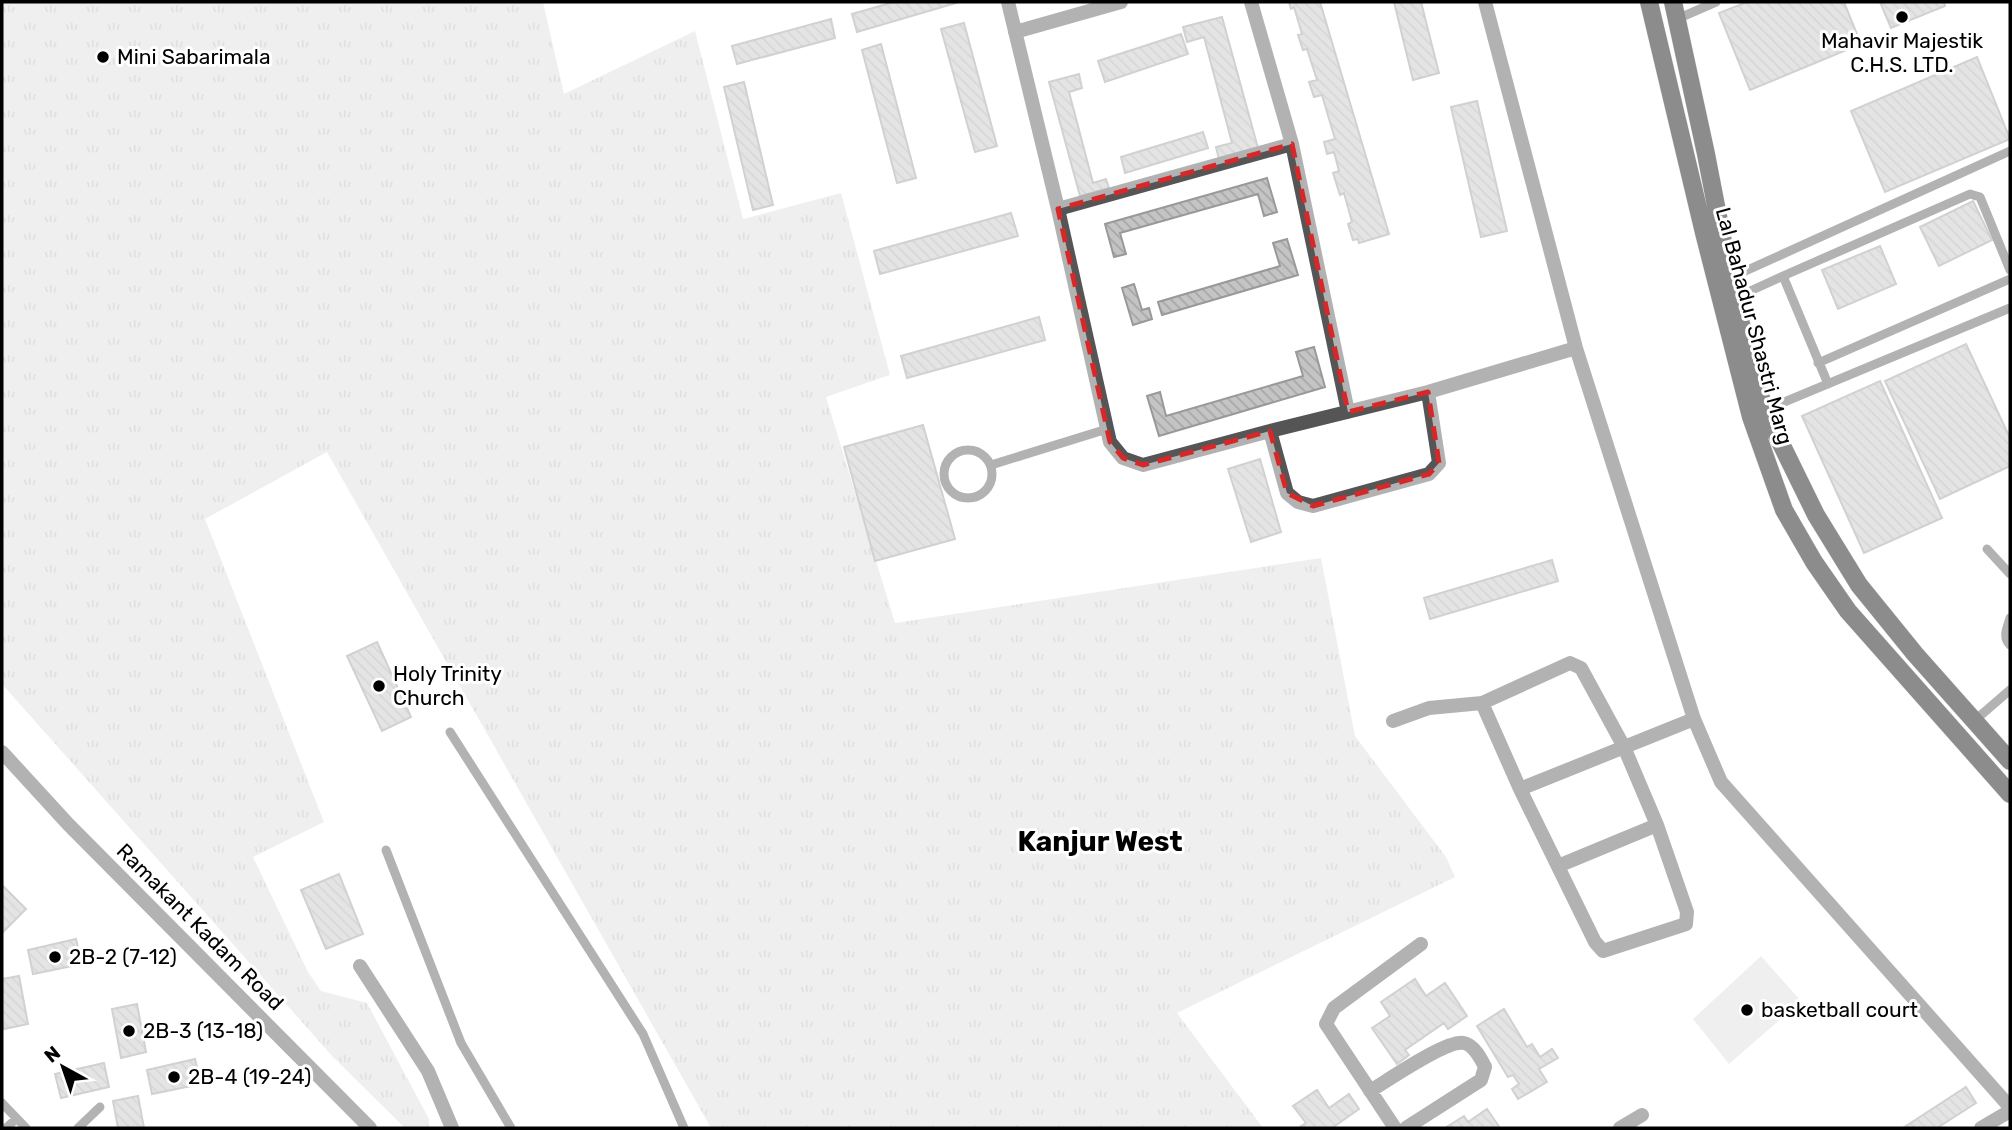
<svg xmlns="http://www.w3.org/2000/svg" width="2012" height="1130" viewBox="0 0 2012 1130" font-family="Rubik,sans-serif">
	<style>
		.grass { fill: url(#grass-tufts) }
		.garden { fill: #dcdcdc }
		.building { fill: url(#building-back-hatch); stroke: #999; stroke-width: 2 }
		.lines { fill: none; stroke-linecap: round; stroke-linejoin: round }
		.primary-casing { stroke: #dbdbdb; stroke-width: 19 }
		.lane { stroke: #555; stroke-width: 9 }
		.street { stroke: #555; stroke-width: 14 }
		.primary { stroke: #000; stroke-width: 18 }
		.marked { fill: none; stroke: #d62828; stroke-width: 5; stroke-dasharray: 14 9; stroke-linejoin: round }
		.poi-dot { fill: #000; stroke: #fff; stroke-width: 2.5 }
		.labels { text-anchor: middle; stroke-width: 6; stroke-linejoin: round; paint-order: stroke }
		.poi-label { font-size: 21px; fill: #000; stroke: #fff; text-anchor: start }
		.street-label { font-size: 21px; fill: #000; stroke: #fff }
		.district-label { font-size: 28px; font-weight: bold; fill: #000; stroke: #fff }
	</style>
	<defs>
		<pattern id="grass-tufts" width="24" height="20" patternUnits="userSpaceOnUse" patternTransform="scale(1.75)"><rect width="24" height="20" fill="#dcdcdc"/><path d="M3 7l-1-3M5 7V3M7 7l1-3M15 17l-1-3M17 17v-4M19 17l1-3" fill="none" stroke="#bbb"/></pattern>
		<pattern id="building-back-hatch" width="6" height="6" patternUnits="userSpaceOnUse" patternTransform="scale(1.75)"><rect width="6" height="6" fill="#c4c4c4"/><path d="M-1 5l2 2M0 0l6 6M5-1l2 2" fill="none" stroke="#a7a7a7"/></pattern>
	</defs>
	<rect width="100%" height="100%" fill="#fff"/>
	<path class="grass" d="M2,2H543L564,94L695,31L743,219L841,193L890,375L826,397L895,623L1321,558L1355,736L1446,857L1455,877L1177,1013L1263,1128H711L327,452L205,519L324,822L253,857L308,972L321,991L367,1003L429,1119V1128H405L333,1057L2,684Z"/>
	<path class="garden" d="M1761,956L1801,1001L1729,1064L1693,1019Z"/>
	<path class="building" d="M894,2H956V3L857,32L852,14Z
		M1289,2H1320L1389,234L1359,243L1358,239L1353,240L1348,224L1352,222L1344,193L1340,195L1333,173L1339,171L1334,152L1327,154L1324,142L1335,139L1322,95L1314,97L1309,82L1317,80L1307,49L1303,50L1298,35L1302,34L1294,7L1291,9Z
		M1394,2H1421L1439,73L1413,80Z
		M1747,2H1844L1861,44L1750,90L1719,13Z
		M1880,2H1944L1945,6L1891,28Z
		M1222,17L1258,148L1219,159L1216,147L1232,143L1204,37L1187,42L1183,27Z
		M831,19L835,38L737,64L732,46Z
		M964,23L997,146L975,152L941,29Z
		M1181,34L1188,54L1105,82L1098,61Z
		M881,44L916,178L897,183L862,50Z
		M1977,57L2010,139L1885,192L1851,111Z
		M1079,74L1082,88L1069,92L1093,183L1106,179L1109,188L1080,196L1049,82Z
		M744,82L773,205L753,210L724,87Z
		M1477,101L1507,231L1481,237L1451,107Z
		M1203,132L1208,148L1125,173L1121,157Z
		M1267,178L1277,212L1264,216L1258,194L1120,233L1126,254L1114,257L1105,224Z
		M1973,201L1992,240L1939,266L1920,227Z
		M1011,213L1018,236L880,274L874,251Z
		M1287,239L1298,275L1162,315L1158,302L1280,266L1273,243Z
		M1880,246L1896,284L1838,309L1822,270Z
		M1134,284L1142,310L1149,308L1152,319L1133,325L1122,288Z
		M1039,317L1045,340L907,378L901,356Z
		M1966,344L2010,438V466L1940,499L1885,381Z
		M1314,347L1325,387L1159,436L1147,396L1160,392L1166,416L1303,376L1296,352Z
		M1880,381L1942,518L1864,553L1802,416Z
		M923,425L955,539L875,561L844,447Z
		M1260,459L1281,532L1251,542L1228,469Z
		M1552,560L1558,581L1430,619L1424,598Z
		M377,642L411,717L382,731L347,656Z
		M339,874L363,934L326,949L301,890Z
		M2,885L26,909L2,933Z
		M76,939L82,964L33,974L28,950Z
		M19,976L28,1024L4,1029L2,1019V979Z
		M1415,979L1426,996L1445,983L1467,1016L1448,1029L1444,1023L1405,1050L1409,1055L1397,1064L1372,1028L1390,1016L1381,1002Z
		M137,1004L146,1052L121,1058L112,1009Z
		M1504,1009L1527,1047L1532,1044L1540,1057L1552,1049L1558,1058L1539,1069L1547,1082L1518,1099L1512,1089L1519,1084L1513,1075L1508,1077L1477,1026Z
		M195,1059L201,1084L152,1094L147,1070Z
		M104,1063L109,1087L61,1098L55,1074Z
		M1966,1087L1976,1103L1937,1128H1903Z
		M1317,1090L1329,1108L1349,1094L1359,1109L1332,1128H1298L1306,1123L1293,1106Z
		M138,1096L144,1128H118L113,1101Z
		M1487,1109L1500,1128H1445L1464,1116L1468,1122Z"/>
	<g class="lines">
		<g class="primary-casing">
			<path id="primary" d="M1649,2L1704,233L1751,417L1784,510L1814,562L1848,611L2010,794
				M1673,2L1706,154L1730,278L1751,365L1765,411L1816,515L1859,585L1915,654L2010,761"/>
		</g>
		<path class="lane" d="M1677,19L1716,2
			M1730,278L2010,151
			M1735,298L1783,276
			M1818,363L2010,279
			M1828,384L1783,276L1970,194L1980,197L2010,270
			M1763,411L2010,308
			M944 474a24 24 0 1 1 48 0a24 24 0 1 1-48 0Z
			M991,465L1107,429
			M1987,549L2010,574
			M2010,618C2007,628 2002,637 2010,645
			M1974,721L2010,690
			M450,732L643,1034L684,1128
			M386,850L461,1043L511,1128
			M2,1103L26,1128
			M6,1128L16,1119
			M78,1128L100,1107"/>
		<path class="street" d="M1008,2L1058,209L1110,442L1123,458L1143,465L1270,431L1428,392L1576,348
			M1251,2L1292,144L1348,412
			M1485,2L1576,348L1694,719L1721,782L2010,1107
			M1015,32L1121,2
			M1058,209L1292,144
			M1270,431L1287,493L1298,502L1313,506L1429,474L1439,463L1428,392
			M1393,721L1429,708L1482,703
			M2,752L68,824L370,1128
			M1520,789L1595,942L1603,951L1686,924L1687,912L1657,825L1624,747L1581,668L1570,663L1482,703L1520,789L1694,719
			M1558,866L1657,825
			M360,966L428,1071L452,1128
			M1370,1091C1387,1081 1447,1039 1464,1043C1474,1045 1481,1059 1485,1067L1481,1080L1406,1128
			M1395,1128L1326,1024L1334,1008L1421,944
			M1620,1128L1642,1115
			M1981,1128L2010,1111"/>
		<use href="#primary" class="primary"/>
	</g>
	<path d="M0 0H2012V1130H0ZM1292,144L1348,412L1428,392L1439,463L1429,474L1313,506L1287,493L1270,431L1143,465L1123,458L1110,442L1058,209Z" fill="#fff" fill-opacity=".55" fill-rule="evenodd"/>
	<path class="marked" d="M1292,144L1348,412L1428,392L1439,463L1429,474L1313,506L1287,493L1270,431L1143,465L1123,458L1110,442L1058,209Z"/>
	<g class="poi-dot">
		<circle cx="1902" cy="17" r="7"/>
		<circle cx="103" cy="57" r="7"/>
		<circle cx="379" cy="686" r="7"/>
		<circle cx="55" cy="957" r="7"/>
		<circle cx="1747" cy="1010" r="7"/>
		<circle cx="129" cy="1031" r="7"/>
		<circle cx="174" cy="1077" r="7"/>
	</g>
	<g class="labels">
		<g class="poi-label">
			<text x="1902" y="48" text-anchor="middle">Mahavir Majestik<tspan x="1902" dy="24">C.H.S. LTD.</tspan></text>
			<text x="117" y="64">Mini Sabarimala</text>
			<text x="393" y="681">Holy Trinity<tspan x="393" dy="24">Church</tspan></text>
			<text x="69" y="964">2B-2 (7-12)</text>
			<text x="1761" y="1017">basketball court</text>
			<text x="143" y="1038">2B-3 (13-18)</text>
			<text x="188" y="1084">2B-4 (19-24)</text>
		</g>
		<g class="street-label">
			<text transform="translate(1754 326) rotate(75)" y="7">Lal Bahadur Shastri Marg</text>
			<text transform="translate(200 927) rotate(45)" y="7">Ramakant Kadam Road</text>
		</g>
		<g class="district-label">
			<text x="1100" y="851">Kanjur West</text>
		</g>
	</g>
	<rect width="2012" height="1130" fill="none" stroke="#000000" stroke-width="7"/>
	<g transform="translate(63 1067) rotate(320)" stroke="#ffffff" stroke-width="5" paint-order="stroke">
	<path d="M0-5L12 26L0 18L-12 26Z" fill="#000000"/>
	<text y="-10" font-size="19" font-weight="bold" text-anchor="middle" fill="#000000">N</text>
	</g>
</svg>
